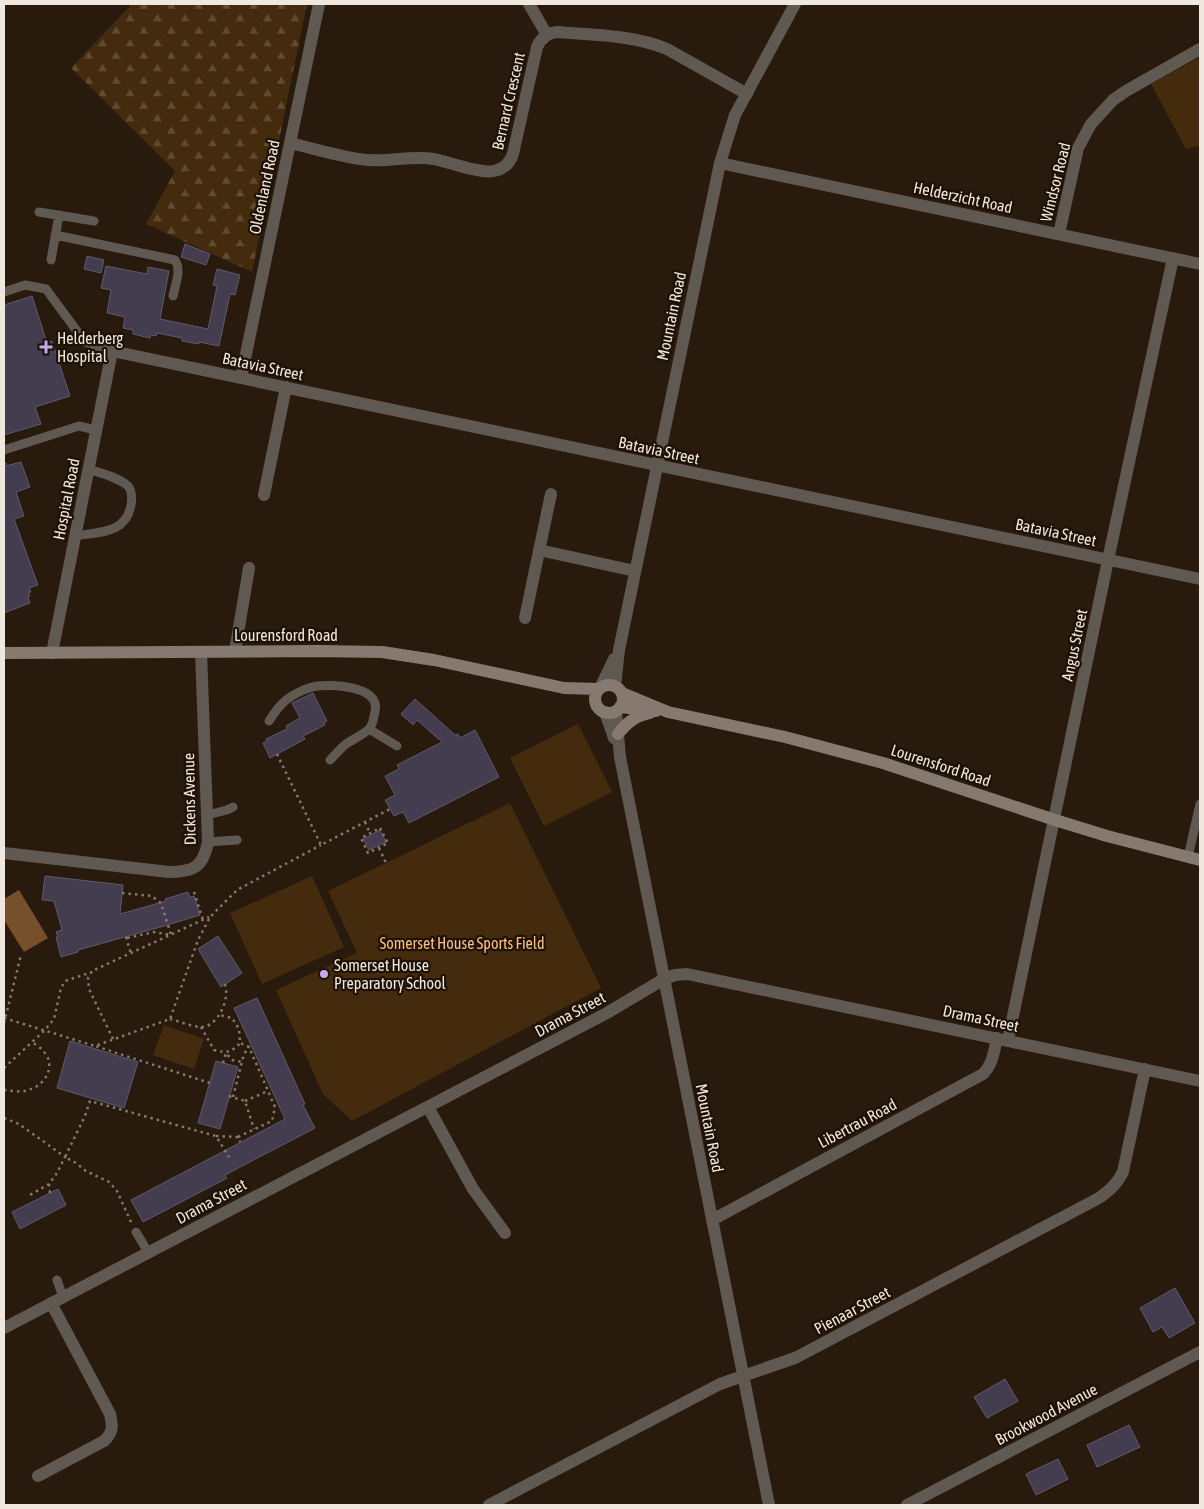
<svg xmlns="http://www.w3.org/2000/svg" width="1204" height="1509" viewBox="0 0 1204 1509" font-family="'Asap Condensed',sans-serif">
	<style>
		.green { fill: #452b0e }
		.forest { fill: url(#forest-firs) }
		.water { fill: #75502b }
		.building { fill: #433d4f; stroke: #60596c }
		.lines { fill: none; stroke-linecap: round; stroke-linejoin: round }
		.path { stroke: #85796e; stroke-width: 2.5; stroke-dasharray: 2.5 4; stroke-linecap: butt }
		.lane { stroke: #605952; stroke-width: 9 }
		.street { stroke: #605952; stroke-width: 12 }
		.secondary { stroke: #867a70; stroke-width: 12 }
		.poi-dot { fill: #c3a7f2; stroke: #1e1105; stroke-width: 2 }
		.labels { text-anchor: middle; stroke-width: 4.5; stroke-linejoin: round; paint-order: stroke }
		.street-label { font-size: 16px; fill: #f0e7de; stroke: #1e1105 }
		.poi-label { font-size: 16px; fill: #f0e7de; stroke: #1e1105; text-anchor: start }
		.park-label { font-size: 16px; fill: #fabe84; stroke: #1e1105 }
	</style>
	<defs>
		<pattern id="forest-firs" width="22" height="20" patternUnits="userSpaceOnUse" patternTransform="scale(1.25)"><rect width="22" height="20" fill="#452b0e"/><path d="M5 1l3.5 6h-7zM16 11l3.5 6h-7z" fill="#604a31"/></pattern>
	</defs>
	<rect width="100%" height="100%" fill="#281a0d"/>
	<path class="green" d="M1200,57V146L1186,149L1151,84Z
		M578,724L612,792L544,826L510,758Z
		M510,803L601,988L352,1121L323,1094L276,990L357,953L328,891Z
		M312,876L344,947L262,984L230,913Z
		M164,1025L204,1039L194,1069L153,1055Z"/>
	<path class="forest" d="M132,4H307L252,272L146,224L175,171L71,68Z"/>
	<path class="water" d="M19,890L48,938L24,952L4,920V899Z"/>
	<path class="building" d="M185,244L210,254L206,265L181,257Z
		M87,256L104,260L101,273L84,269Z
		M106,266L147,274L148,267L169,271L160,319L208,329L217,286L213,285L217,269L240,275L235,295L230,294L219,346L199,342V344L182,341V338L157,333L156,336L151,335L150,338L133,334V330L123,328L125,317L107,313L111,290L101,288Z
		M32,296L47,343L52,341L70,396L35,407L41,424L4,435V305Z
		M21,462L30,487L16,492L24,516L14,519L38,585L29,588L31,592H28L30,596L28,597L30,603L4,613V463H6V466Z
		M313,693L327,721L324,722L325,725L303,736L305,739L270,758L263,743L267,741L266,739L287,729L286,726L300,718L292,703Z
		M415,699L455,735L458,734L460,738L475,730L499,777L409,823L403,812L394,816L385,800L395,795L385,776L399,769L397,765L442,742L417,720L413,725L401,714Z
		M380,830L386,842L369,850L363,839Z
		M45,876L123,885L120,914L166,901L165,899L188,892L190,897L194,896L200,915L164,926L78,950V952L61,957L56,937H58L56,932L62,930L54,901L42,900Z
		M218,936L242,973L221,987L198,949Z
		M257,998L305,1104L303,1105L315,1128L225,1175L227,1178L143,1222L131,1200L285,1119L234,1008Z
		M70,1041L138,1062L124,1108L57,1088Z
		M216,1061L238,1067L220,1129L198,1123Z
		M58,1189L66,1205L20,1229L12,1212Z
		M1175,1288L1195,1323L1169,1338L1162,1327L1153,1332L1140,1308Z
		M1005,1379L1018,1401L987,1418L974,1397Z
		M1129,1425L1140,1447L1097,1467L1087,1445Z
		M1058,1459L1068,1479L1036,1495L1026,1474Z"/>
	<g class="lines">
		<path class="path" d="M277,754L321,845L390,809
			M365,822L370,833
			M380,828L388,843L368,853L361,838Z
			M379,848L386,863
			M194,892L203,920
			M122,893L152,896L161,903L171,935L154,932L127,938
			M126,937L131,954
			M4,1018L95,1046
			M170,1019C178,1021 193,1027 201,1027C218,1027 230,999 225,984
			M4,1023L21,955
			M201,1027L214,1050C227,1053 231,1053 240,1043L239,1029L232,1018L220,1015
			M113,1039L89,989L88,978L92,971L209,917
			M223,1063L226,1053L232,1060L242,1062
			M4,1068L44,1031L54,1019L61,988L65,981L92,972
			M210,1083L95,1046L170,1019L198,940L210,917L237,890L321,845
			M4,1090C13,1091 23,1093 31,1089C46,1084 56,1065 44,1052C41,1048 36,1045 32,1042
			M229,1096L245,1101L254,1129
			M233,1097L244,1054L249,1047
			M245,1101L268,1091
			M4,1118L19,1124L65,1157L57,1173L49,1184L30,1195
			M216,1136L238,1137L240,1142
			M238,1137L272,1121L275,1107L249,1047L240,1043
			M49,1184L50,1193
			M131,1222L117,1191L109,1182L86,1171L76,1163L65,1157L85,1116L90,1101L216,1136L229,1157"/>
		<path class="lane" d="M39,212L94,221
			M55,235L175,260C182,270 175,285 173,296
			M51,260L59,215
			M4,292L25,285L46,289L85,342L112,351
			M4,450L79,426L96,430
			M75,536C99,532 126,534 131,505C132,499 132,491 128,486C118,477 100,473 88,469
			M269,721C276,711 281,702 292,696C298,692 309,687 317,686C332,684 381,686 375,711C374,717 373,725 369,729C363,735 353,739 346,744C340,749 335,755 330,760
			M369,729L397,746
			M207,815L227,810L233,807
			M208,842L237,840
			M1188,857L1200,804
			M136,1232L148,1252
			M57,1280L63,1297"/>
		<path class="street" d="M529,4L547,35
			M290,143C316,149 343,158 369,160C391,162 412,155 434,159C449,162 480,174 494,171C504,169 510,163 513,154L537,47C541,38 547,33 557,32C593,35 634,35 667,49L747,94
			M720,163L1200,264
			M1059,234L1078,148L1091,124L1113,100L1126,91L1200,49
			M241,378L319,4
			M264,495L286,387
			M539,550L635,571
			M525,618L551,494
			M235,651L249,568
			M52,653L112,351L1200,579
			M601,686L614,659
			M615,686L619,650L720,163L735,115L795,4
			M616,711L620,757L769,1505
			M605,712L614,738
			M4,853L169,872C194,872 203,867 208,842L201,652
			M1008,1040L1108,560L1173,258
			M428,1107L473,1189L505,1233
			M712,1220L983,1074C993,1064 994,1051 997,1038
			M4,1328L607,1013L664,979L675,975L687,974L1200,1081
			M38,1476L104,1441C113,1433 113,1426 110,1414L51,1303
			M489,1505L720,1384L795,1358L1099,1198C1110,1190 1117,1184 1123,1172L1145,1069
			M907,1505L1200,1352"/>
		<path class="secondary" d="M4,653L319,651L382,652L434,660L564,688L598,689
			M595 699a14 14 0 1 1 28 0a14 14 0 1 1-28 0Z
			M622,693L668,712L785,737L883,763L1055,820L1107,836L1200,860
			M620,707L656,711
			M618,734C627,722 636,716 650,713"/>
	</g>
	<g class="poi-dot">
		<path d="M43.5 339.5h5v5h5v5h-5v5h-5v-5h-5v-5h5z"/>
		<circle cx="324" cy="974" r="5"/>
	</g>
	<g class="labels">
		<g class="street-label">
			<text transform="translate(508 101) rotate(-77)" y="6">Bernard Crescent</text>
			<text transform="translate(1055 182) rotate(-76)" y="6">Windsor Road</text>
			<text transform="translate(264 187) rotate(-78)" y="6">Oldenland Road</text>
			<text transform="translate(963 197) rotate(12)" y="6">Helderzicht Road</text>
			<text transform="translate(671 316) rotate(-78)" y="6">Mountain Road</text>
			<text transform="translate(263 366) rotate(12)" y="6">Batavia Street</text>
			<text transform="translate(659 450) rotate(12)" y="6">Batavia Street</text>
			<text transform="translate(66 499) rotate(-79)" y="6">Hospital Road</text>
			<text transform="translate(1056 532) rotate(12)" y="6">Batavia Street</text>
			<text x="286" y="641">Lourensford Road</text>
			<text transform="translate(1074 645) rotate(-78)" y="6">Angus Street</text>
			<text transform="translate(941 765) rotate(18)" y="6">Lourensford Road</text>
			<text transform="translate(189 799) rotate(-91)" y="6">Dickens Avenue</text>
			<text transform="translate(570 1014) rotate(-28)" y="6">Drama Street</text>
			<text transform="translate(981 1018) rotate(12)" y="6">Drama Street</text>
			<text transform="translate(857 1123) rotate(-28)" y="6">Libertrau Road</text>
			<text transform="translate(710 1128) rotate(79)" y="6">Mountain Road</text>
			<text transform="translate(211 1201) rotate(-28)" y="6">Drama Street</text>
			<text transform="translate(852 1310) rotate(-28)" y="6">Pienaar Street</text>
			<text transform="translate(1046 1414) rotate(-28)" y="6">Brookwood Avenue</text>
		</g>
		<g class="poi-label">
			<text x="57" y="344">Helderberg<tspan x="57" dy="18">Hospital</tspan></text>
			<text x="334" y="971">Somerset House<tspan x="334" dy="18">Preparatory School</tspan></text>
		</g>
		<g class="park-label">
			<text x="462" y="949">Somerset House Sports Field</text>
		</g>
	</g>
	<rect width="1204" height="1509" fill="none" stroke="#f0e7de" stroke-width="10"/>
</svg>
